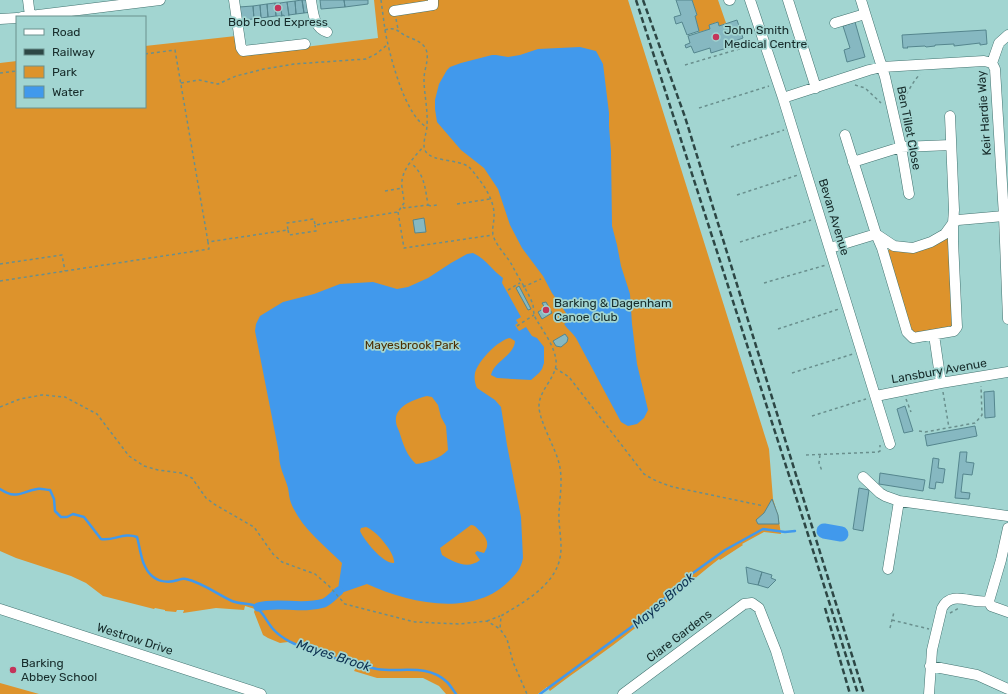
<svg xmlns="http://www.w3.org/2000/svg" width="1008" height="694" viewBox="0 0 1008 694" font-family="Rubik,sans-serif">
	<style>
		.green { fill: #dd932c }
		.water { fill: #4199ec; fill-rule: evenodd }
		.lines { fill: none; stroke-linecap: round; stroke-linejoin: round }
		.stream { stroke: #4199ec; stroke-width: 2.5 }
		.canal { stroke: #4199ec; stroke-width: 9 }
		.river { stroke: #4199ec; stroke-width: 15 }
		.building { fill: #86b8c1; stroke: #55868e }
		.minor-casing { stroke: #427370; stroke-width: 11 }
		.path { stroke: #698f8d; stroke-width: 1.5; stroke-dasharray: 3 3; stroke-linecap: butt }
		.minor { stroke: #fff; stroke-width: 10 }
		.rail { stroke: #2d4745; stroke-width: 2.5; stroke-dasharray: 6 3; stroke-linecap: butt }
		.poi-dot { fill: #c4345a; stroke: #a2d5d1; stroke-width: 1.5 }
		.labels { text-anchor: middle; stroke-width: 3.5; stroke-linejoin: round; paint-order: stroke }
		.poi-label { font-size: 12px; fill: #162b2a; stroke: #a2d5d1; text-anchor: start }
		.street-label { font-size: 12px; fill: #162b2a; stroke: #a2d5d1 }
		.park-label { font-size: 12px; fill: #4d2e00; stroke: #a2d5d1 }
		.water-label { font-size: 13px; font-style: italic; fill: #0d3151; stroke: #a2d5d1 }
	</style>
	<rect width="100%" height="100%" fill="#a2d5d1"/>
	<path class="green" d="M374,0H628L769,449L773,499L778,515L781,534L764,532L742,544L743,545L720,560L719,559C690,581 663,607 634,629C607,651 577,670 550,691L547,687L538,694H446L439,686L423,678H377L354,671L357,666L327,657L288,642L280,643L268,638L263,635L254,612L255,609L245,606L244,610L216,608L183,613L184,610H177L176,612L165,611V610L155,608L154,609L103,596L86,583L71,576L16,558L0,551V63L17,61V107H145V46L236,36L239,55L378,38Z
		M692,0H718L726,23L719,26L717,22L709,25L710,29L699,32L695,16L697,15Z
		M945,237L949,239L954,327L913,334L887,252L892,246L897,247Z
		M0,683L39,694H0Z"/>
	<path class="water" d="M580,47L596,51L603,64L609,113V126L611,151L612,226L617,245L621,266L630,294L632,324L637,364L648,410L644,418L637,424L628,426L621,422L576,338C572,332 568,330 564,324L567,322L566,313L552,293L543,276L522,248L510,225L498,189L484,168L461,150L437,122L435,109V100L439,84L447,70L450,67L461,63L492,55H496L508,57L520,55L538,49Z
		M473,253C486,259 492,270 503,278L502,283L521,317L516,320L518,323L515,325L519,331L526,327L532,336L537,338L544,347V363L542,369L539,373L531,380L497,378L491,375C494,361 514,356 515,341L510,338C498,340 478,361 475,373C474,379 475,383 477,388L495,400L501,407L507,445L521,517L523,558C521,569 516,574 509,581C473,618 408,603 367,584L341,593L338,589L342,563C324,545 301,528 291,503C289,498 289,493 288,488C284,474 279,468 279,453L255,331L256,324L260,316L283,302L314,294L340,284L373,282L397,289L408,287L428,278L451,263L467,254ZM427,396L432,397L438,405L441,417L446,426L448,450C441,458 426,463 416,464C407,456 403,444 400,434C399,430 396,426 396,422C394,406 415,399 427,396ZM471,525C476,525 477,529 481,532C487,539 490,544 484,553L477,551L475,553L480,560C468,570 453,562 442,555L440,548ZM366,527C376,530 396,554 394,563C383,564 364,540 360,531L361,528Z"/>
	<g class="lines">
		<path class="stream" d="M0,489C17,500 20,492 37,489C41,488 46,490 50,490L54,499L55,511L61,517H67L73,514L84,517L101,539C114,541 124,532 137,537C141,551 141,566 152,576C159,582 169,583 178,580C181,579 183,578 186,579C203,583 217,594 232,601C239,604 246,603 253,605C262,609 267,623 274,630C284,641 300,646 313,651C334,658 356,665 377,669C401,673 427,663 447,682C450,685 453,690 456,694
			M540,694L645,617L686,578L725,550L763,529L785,532L795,531"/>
		<path class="canal" d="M258,607C279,601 302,610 324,603C330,600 334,595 339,591"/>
		<path class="river" d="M824,531L841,534"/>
	</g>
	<path class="building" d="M302,0L304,13L296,14L295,1Z
		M302,0H310L311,12L304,13Z
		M320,0H344L345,7L321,9Z
		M344,0H368V4L345,7Z
		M676,0H692L697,15L695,16L699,31L687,35L682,22L676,24L674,17L681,15Z
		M295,1L296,14L289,15L287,2Z
		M287,2L290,24H286L284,15L282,16L280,3Z
		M275,3L276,16L268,17L267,4Z
		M275,3H280L282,16H276Z
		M267,4L268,17L261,18L260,5Z
		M260,5L261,18L254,19L253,6Z
		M253,6L254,19L240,20L239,7Z
		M737,20L743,38L732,42L733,46L711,53L710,48L694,53L691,46L686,48L685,45L690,43L688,36L710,29L709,25L718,22L719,26Z
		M855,22L865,57L847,62L844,50L850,48L843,26Z
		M986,30L987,44L980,45V43L954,46V44L935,45V46L926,47L925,46L907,47L908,48H903L902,35Z
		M424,218L426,232L415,233L413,220Z
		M519,286L531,309L528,310L516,288Z
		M546,302L552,313L542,319L538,312L545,308L542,303Z
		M565,334L568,338L567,342L561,347L556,346L553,341Z
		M994,391L995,417L985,418L984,392Z
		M905,406L913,431L904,433L897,409Z
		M975,426L977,436L927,446L925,435Z
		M960,452H967L966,462L974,463L972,475L963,474L961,492L970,493L969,499L955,498Z
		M933,458L939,459L938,468L945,469L943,483L936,482L935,489L929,488Z
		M880,473L925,480L923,491L879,484Z
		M859,488L869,490L863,531L853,529Z
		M772,499L778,515L779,524H758L756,520L764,513Z
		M746,567L762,572L758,585L748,583Z
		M762,572L772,575L771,578L776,580L768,588L758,585Z"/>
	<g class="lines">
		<g class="minor-casing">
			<path id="minor" d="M28,0L30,16
				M234,0L241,48L243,51L305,44
				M311,0C313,13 314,28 327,32
				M729,0H730
				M750,0L783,98L890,444
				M788,0L816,88
				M861,0L885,77L901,147L909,194
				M394,11L433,5V0
				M22,17L160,0
				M0,19L17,18
				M835,23L865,14
				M992,63L999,43L1008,35
				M783,98L869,70L882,67L984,61L992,63L995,69L1004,216L1008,319
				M845,135L876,234L882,248L907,332L913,338L954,331L957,327L953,241V223L958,220L1004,216
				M853,162L901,147L951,145
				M830,248L876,234L894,246L913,248L931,242L945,234L953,223L954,210L950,116
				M934,335L941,383
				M876,396L941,383L1008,372
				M863,477L880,493L885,496L899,501
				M888,569L899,501L1008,516
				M989,601L1001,560L1008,528
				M989,601L991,606L1008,612
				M0,609L261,694
				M930,666L977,675L1008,689
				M623,694L744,604L752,603L759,608L776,651L789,694
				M929,694L932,650L942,608C952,589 972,605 989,601"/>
		</g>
		<path class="path" d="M381,0L385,30C394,27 397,30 404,35C410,38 418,40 423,45C432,54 424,68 424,79C424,94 428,109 427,125C427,133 421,145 426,152C433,162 458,159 469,167C472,170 475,174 478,178C486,188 495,203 494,217C494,223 491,231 494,238C498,248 508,257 513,267C519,279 529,293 533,305C534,310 533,314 536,319C543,331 554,345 556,360C558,377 539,389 539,406C539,421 555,447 559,463C563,479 560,495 559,512C558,528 564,546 559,562C551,588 522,603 501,616L500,629L507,639L513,662L527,694
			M396,19L398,29
			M385,30C389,53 405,117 427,127
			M145,54L175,50L208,242
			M685,65L756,44
			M0,73L17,71
			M181,83L199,80L218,84L236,76L264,69L294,64L366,59L376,54L387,45
			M855,85L865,88L881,103
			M900,104L915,80L920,74
			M699,108L769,86
			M731,147L784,130
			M385,191L403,188
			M737,195L798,175
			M457,204L490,199
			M428,205L431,206L437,205
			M403,207L404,208L428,205C425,188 425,175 411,163
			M398,212L404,248L493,235
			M288,230L289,235L316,231L315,225
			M740,242L811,220
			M0,264L62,255L65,271
			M0,281L209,249L208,242L288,230L287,223L314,219L315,225L398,212L404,203C404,196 401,188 402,181C403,168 416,155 424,146
			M764,283L826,265
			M523,287L541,279
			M508,290L520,283
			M517,326L534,315
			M778,329L839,309
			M555,368L569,377L644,474C655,481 665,485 678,488L764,506
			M792,373L853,354
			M943,392L949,428
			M906,399L911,412
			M0,407L20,399L42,395L65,397L97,414L129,456L144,466L158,470L181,473L192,478L206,498L214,504L254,527L273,554L282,562L315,574L329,586L345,604L415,622L459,624L487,621L500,629
			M812,416L866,399
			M919,431L925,432L975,423L982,415L981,386
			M806,455L878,452L880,451V445
			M820,455L819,463L822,471
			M950,613L959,608
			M892,620L929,629
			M487,621L500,616
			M890,628L894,612"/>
		<use href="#minor" class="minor"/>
		<path class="rail" d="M636,0L805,525L858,694
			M643,0L685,117L864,694
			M825,608L850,694"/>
	</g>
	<g class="poi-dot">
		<circle cx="278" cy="8" r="4"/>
		<circle cx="716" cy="37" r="4"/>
		<circle cx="546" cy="310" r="4"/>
		<circle cx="13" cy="670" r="4"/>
	</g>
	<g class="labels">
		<g class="poi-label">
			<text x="278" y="26" text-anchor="middle">Bob Food Express</text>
			<text x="724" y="34">John Smith<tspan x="724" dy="14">Medical Centre</tspan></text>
			<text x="554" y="307">Barking &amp; Dagenham<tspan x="554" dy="14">Canoe Club</tspan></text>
			<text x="21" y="667">Barking<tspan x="21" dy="14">Abbey School</tspan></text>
		</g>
		<g class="street-label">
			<text transform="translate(984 113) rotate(-94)" y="4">Keir Hardie Way</text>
			<text transform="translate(909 128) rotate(79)" y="4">Ben Tillet Close</text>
			<text transform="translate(834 217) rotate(73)" y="4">Bevan Avenue</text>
			<text transform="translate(939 371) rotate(-10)" y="4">Lansbury Avenue</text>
			<text transform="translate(679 636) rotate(-37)" y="4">Clare Gardens</text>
			<text transform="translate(135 639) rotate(18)" y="4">Westrow Drive</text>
		</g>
		<g class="park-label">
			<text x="412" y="349">Mayesbrook Park</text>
		</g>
		<g class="water-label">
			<text transform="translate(663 600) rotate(-41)" y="5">Mayes Brook</text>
			<text transform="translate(334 655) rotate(18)" y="5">Mayes Brook</text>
		</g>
	</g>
	<rect x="16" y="16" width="130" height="92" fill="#a2d5d1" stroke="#6a918e"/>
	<rect x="24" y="29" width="20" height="6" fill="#ffffff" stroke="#6a918e"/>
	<text x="52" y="36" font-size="12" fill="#162b2a">Road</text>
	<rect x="24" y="49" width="20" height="6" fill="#2d4745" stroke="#6a918e"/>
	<text x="52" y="56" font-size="12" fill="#162b2a">Railway</text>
	<rect x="24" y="66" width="20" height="12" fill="#dd932c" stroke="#6a918e"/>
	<text x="52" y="76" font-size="12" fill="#162b2a">Park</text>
	<rect x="24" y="86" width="20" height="12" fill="#4199ec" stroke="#6a918e"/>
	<text x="52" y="96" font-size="12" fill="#162b2a">Water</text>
</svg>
